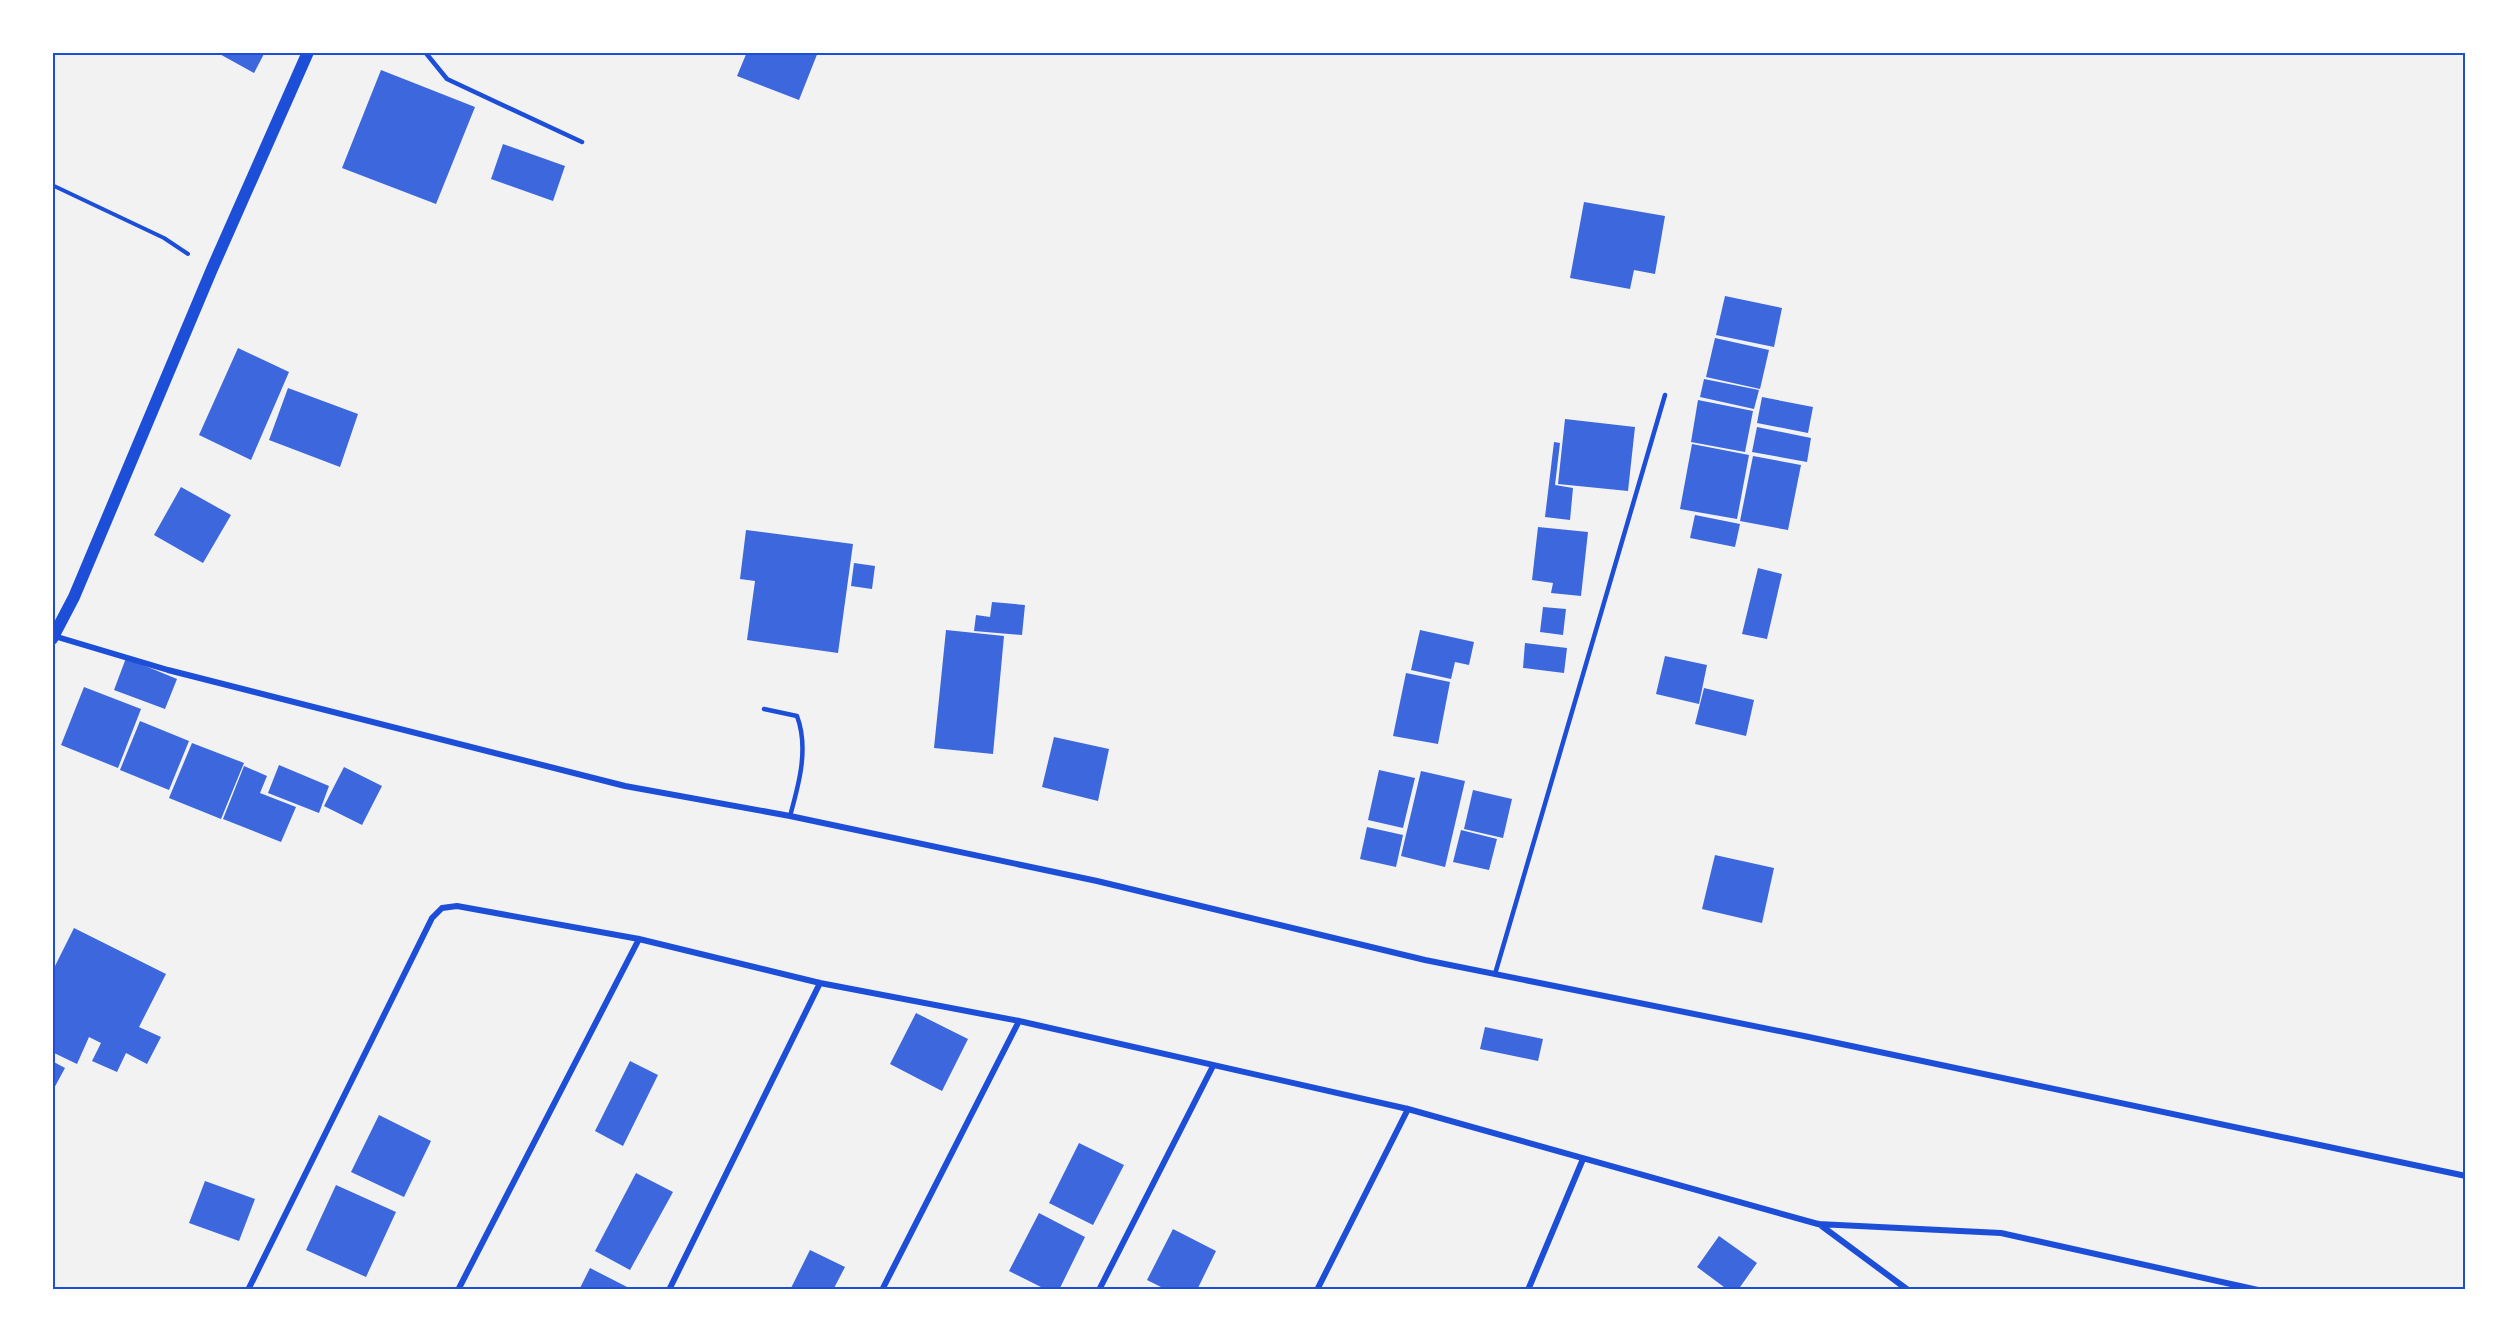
<svg xmlns="http://www.w3.org/2000/svg" width="2518" height="1342" viewBox="0 0 2518 1342" font-family="'Noto Sans',sans-serif">
	<style>
		.building { fill: #3d67dc }
		.lines { fill: none; stroke-linecap: round; stroke-linejoin: round }
		.path { stroke: #1d4ed8; stroke-width: 4 }
		.service { stroke: #1d4ed8; stroke-width: 4.5 }
		.minor { stroke: #1d4ed8; stroke-width: 6 }
		.secondary { stroke: #1d4ed8; stroke-width: 12 }
		.neatline { fill: none; stroke: #1d4ed8; stroke-width: 2 }
	</style>
	<rect width="100%" height="100%" fill="#f2f2f2"/>
	<path class="building" d="M216,52H265L254,73Z
		M747,52H818L799,100L737,76Z
		M381,70L475,107L436,204L342,168Z
		M503,144L565,166L553,201L491,179Z
		M1584,202L1665,216L1655,274L1634,270L1630,289L1570,278Z
		M1725,296L1782,308L1774,347L1716,335Z
		M1715,338L1769,350L1760,389L1706,377Z
		M238,348L289,372L251,460L199,435Z
		M1704,379L1759,390L1754,409L1700,397Z
		M288,388L358,414L340,467L269,440Z
		M1762,397L1813,407L1808,433L1757,423Z
		M1698,400L1753,411L1745,452L1691,442Z
		M1565,419L1635,427L1628,491L1558,484Z
		M1757,427L1811,438L1807,462L1752,452Z
		M1554,442L1560,443L1555,485L1573,488L1570,520L1545,517Z
		M1692,444L1749,455L1737,519L1680,509Z
		M1753,456L1801,465L1788,530L1740,521Z
		M181,487L231,515L203,563L154,535Z
		M1695,515L1740,524L1735,547L1690,538Z
		M1538,527L1588,532L1581,596L1551,593L1553,583L1532,580Z
		M746,530L853,544L838,653L747,640L755,581L740,579Z
		M854,563L875,566L872,589L851,586Z
		M1758,568L1782,574L1767,639L1742,634Z
		M992,602L1025,605L1022,635L974,631L976,615L990,617Z
		M1543,607L1566,609L1563,635L1540,632Z
		M946,630L1004,636L993,754L934,748Z
		M1420,630L1474,642L1469,665L1455,662L1451,679L1411,670Z
		M1525,643L1567,648L1564,673L1523,668Z
		M1665,656L1707,665L1699,704L1656,694Z
		M126,658L177,679L165,709L114,690Z
		M1406,673L1450,682L1438,744L1393,736Z
		M84,687L141,709L118,768L61,745Z
		M1704,688L1754,700L1746,736L1695,724Z
		M140,721L189,741L169,790L120,770Z
		M1054,737L1109,749L1098,801L1042,787Z
		M192,743L244,763L221,819L169,798Z
		M279,765L329,786L319,813L268,793Z
		M244,766L267,776L260,793L296,807L281,842L223,819Z
		M344,767L382,786L362,825L324,806Z
		M1379,770L1415,778L1403,828L1368,820Z
		M1421,771L1465,781L1445,867L1401,856Z
		M1473,790L1512,799L1503,838L1464,829Z
		M1367,827L1403,835L1396,867L1360,859Z
		M1461,830L1497,839L1489,870L1453,862Z
		M1715,855L1774,868L1762,923L1702,909Z
		M74,928L166,974L139,1027L161,1037L147,1064L126,1053L117,1072L92,1061L101,1043L89,1037L77,1064L52,1052V972Z
		M916,1013L968,1039L942,1091L890,1064Z
		M1485,1027L1543,1039L1538,1061L1480,1049Z
		M52,1061L65,1068L52,1092Z
		M630,1061L658,1075L623,1146L595,1131Z
		M379,1115L431,1141L404,1197L351,1172Z
		M1079,1143L1124,1165L1093,1225L1049,1203Z
		M636,1173L673,1192L630,1270L595,1251Z
		M205,1181L255,1199L239,1241L189,1223Z
		M336,1185L396,1212L366,1277L306,1250Z
		M1039,1213L1085,1237L1059,1290H1047L1009,1271Z
		M1173,1229L1216,1251L1197,1290H1167L1147,1280Z
		M1719,1236L1757,1263L1738,1290H1728L1697,1267Z
		M810,1250L845,1267L833,1290H790Z
		M590,1268L633,1290H579Z"/>
	<g class="lines">
		<path class="path" d="M52,185L164,238L188,254"/>
		<path class="service" d="M425,52L447,79L582,142
			M764,709L797,716C809,748 799,784 790,816
			M1495,974L1665,395"/>
		<path class="minor" d="M54,636L168,670L625,786L790,816L1097,881L1425,960L1804,1036L2466,1176
			M1819,1224L1908,1290
			M248,1290L432,918L442,908L457,906L639,939L820,983L1019,1021L1408,1109L1818,1224L2001,1233L2258,1290
			M458,1290L639,939
			M669,1290L820,983
			M882,1290L1019,1021
			M1099,1290L1213,1066
			M1317,1290L1408,1109
			M1528,1290L1583,1159"/>
		<path class="secondary" d="M52,639L74,597L212,269L308,52"/>
	</g>
	<rect width="2518" height="1342" fill="none" stroke="#ffffff" stroke-width="108"/>
	<rect x="54" y="54" width="2410" height="1234" class="neatline"/>
</svg>
